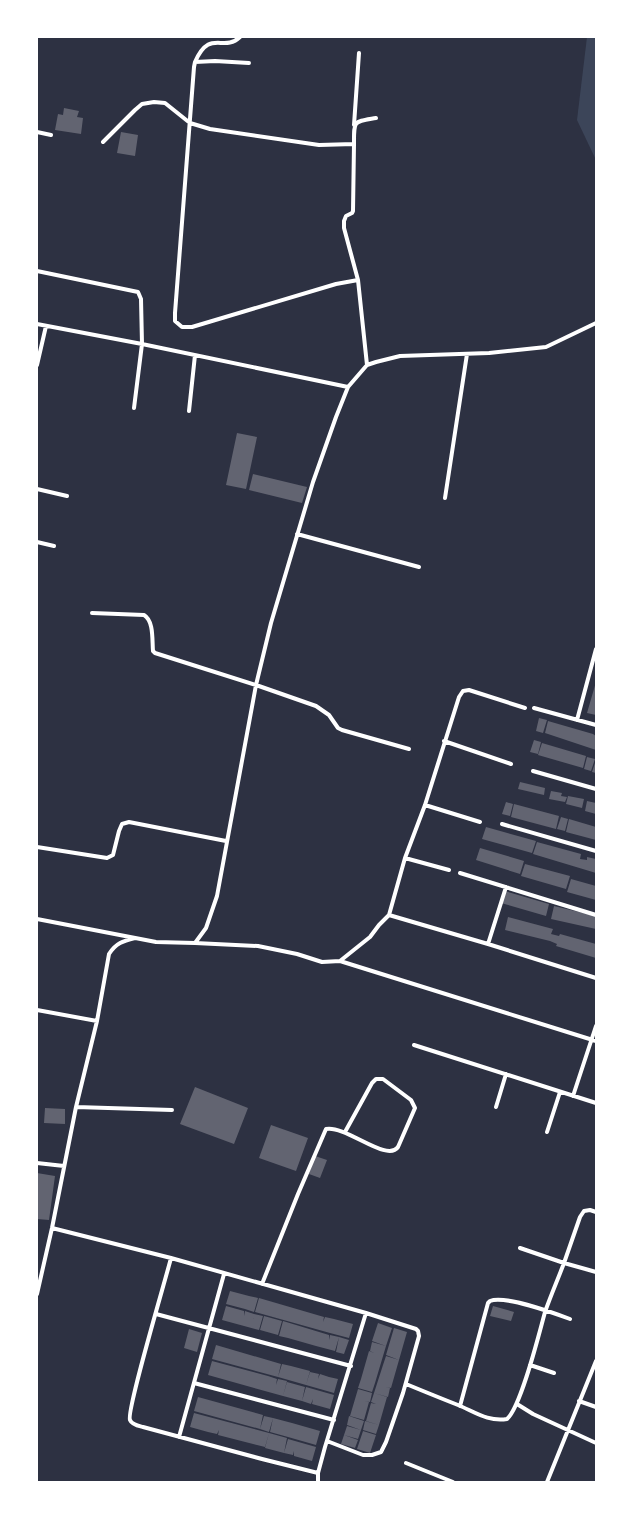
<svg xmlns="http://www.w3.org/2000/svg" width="633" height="1519" viewBox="0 0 633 1519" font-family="Raleway,sans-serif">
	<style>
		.green { fill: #3c4559 }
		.building { fill: #626471 }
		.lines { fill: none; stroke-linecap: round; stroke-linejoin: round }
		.minor { stroke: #fff; stroke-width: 4 }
	</style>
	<rect width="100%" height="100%" fill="#2d3142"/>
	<path class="green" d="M587,37H596V160L577,120Z"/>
	<path class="building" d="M64,108L79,111L77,117L83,118L81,134L55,130L58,114L63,115Z
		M121,132L138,135L135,156L117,153Z
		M237,433L257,437L246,489L226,485Z
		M253,474L307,487L302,503L249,490Z
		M596,682V715L587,713Z
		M539,718L547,720L543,733L536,731Z
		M548,721L593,734L596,736V750L545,733Z
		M534,740L541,742L538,754L530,752Z
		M542,743L586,756L583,768L538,755Z
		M587,757L595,759L591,771L584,769Z
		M596,760V773L592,772Z
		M520,782L545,788L544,795L518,789Z
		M551,791L562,793L561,796L567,797L565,802L549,799Z
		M568,796L584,799L582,808L566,804Z
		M587,801L596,803V814L585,811Z
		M506,802L513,804L510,816L502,814Z
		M514,804L559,816L556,829L511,817Z
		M561,817L568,819L565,831L557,829Z
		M569,819L596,827V840L566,832Z
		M486,827L536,841L532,853L482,839Z
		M537,842L581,854L580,859L587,860V857L596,859V873L533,854Z
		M480,848L524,861L520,874L476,860Z
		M525,864L570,876L566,889L521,876Z
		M571,879L596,886V900L567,892Z
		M505,891L549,904L546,916L501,903Z
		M554,906L596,916V929L551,919Z
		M508,917L553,929L551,934L559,936L560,934L596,944V958L556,946L557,944L550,941L505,930Z
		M195,1087L248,1108L234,1144L180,1124Z
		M45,1108L65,1109V1124L44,1123Z
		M271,1125L308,1138L296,1171L259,1158Z
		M315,1156L327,1160L320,1178L309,1174Z
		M37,1173L55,1176L49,1220L37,1219Z
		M230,1291L249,1296L245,1309L226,1304Z
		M249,1296L258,1298L254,1312L245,1309Z
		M259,1298L324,1317L323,1322L325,1317L334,1319L330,1333L255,1312Z
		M226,1306L244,1311V1316L245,1311L254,1314L253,1319L254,1314L263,1316L259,1330L222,1320Z
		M493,1306L514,1312L511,1321L490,1316Z
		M264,1316L282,1321L278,1335L260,1330Z
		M334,1319L353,1324L349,1338L330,1333Z
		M283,1321L329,1335V1340L330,1335L339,1337L335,1351L316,1346L317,1341L316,1346L288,1338L289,1333L288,1338L279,1336Z
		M378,1323L392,1328L386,1346L372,1341Z
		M394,1328L407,1332L399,1360L386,1355Z
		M189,1329L202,1333L197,1352L184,1348Z
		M339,1337L349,1340L344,1354L336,1352Z
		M372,1342L386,1346L375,1383L361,1379L369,1351L374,1353L370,1351Z
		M216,1345L281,1364L278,1377L212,1359Z
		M386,1356L399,1360L391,1388L386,1387L390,1388L388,1397L374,1393L383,1365L388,1367L383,1365Z
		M212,1361L268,1376L267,1381L268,1376L277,1379L276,1385L278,1379L287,1381L283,1396L208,1375Z
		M282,1364L291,1366L289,1371L291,1366L310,1371L306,1385L278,1377Z
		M310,1372L319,1374L318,1379L320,1374L329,1377L328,1382L329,1377L338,1379L334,1393L306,1385Z
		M361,1379L375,1383L372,1392L358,1388Z
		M287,1382L305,1387L302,1401L283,1396Z
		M306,1387L334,1395L330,1409L312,1404L313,1399L311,1404L302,1401Z
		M358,1389L372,1393L370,1402L365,1401L369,1402L364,1420L350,1416Z
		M374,1393L387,1397L379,1425L366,1421L371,1403L376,1404L371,1402Z
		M198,1397L263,1415L260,1429L194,1411Z
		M194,1413L269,1433L265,1447L218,1435L219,1430L217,1434L208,1432L209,1427L208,1432L190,1427Z
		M264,1416L273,1418L269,1432L260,1429Z
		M349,1416L364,1421L361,1430L347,1425Z
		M273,1418L292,1423L288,1437L270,1432Z
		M365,1421L379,1425L376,1434L363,1430Z
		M292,1423L320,1431L316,1445L288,1437Z
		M347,1426L361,1430L358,1439L344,1435Z
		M363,1431L376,1435L373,1444L368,1442L373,1444L370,1453L357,1449Z
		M269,1433L287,1438L284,1453L265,1448Z
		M344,1435L358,1440L355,1448L341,1444Z
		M288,1439L316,1447L312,1461L294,1456V1451L293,1455L284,1453Z"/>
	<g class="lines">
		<path class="minor" d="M195,62C210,28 223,53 240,37
			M249,63L215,61L195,62L194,67L175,313V321L182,327H192L336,284L358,280
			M354,125L359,53
			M37,132L51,135
			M103,142L135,110L142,104L154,102L165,103L190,123L210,129L319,145L354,144C354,120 353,122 376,118
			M354,144L353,211L352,213L346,216L344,221V228L358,280L367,365
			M37,271L138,292L141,299L142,344L134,408
			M37,324L142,344L348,387
			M37,365L46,326
			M189,411L195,355
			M37,489L67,496
			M445,498L467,354
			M297,534L419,567
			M37,542L54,546
			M92,613L144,615C154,621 152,640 153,651L155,653L256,685L316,706L329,715L338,728L342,730L409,749
			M534,708L596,725
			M577,720L596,649
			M444,741L511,764
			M533,771L596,789
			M425,805L480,822
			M502,824L596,851
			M37,847L107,858L113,855L119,831L122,824L129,822L226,841
			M405,858L449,870
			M460,873L596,915
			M389,915L488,944L596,978
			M37,919L156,942L195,943L206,928L217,896L256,685L271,623L313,482L336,417L348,387L367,365L376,362L400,356L489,353L546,347L596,323
			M195,943L258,946L297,954L322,962L340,961L596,1041
			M488,944L506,887
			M340,961L370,937L379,925L389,915L405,858L425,805L459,697L463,691L469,690L525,708
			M37,1010L97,1021
			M414,1045L596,1103
			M573,1096L596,1026
			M76,1107L172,1110
			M496,1107L506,1074
			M547,1132L560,1092
			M37,1163L64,1166
			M52,1228L171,1258L366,1313L416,1329L418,1331L419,1336L403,1393L386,1442L381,1452L372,1455H363L327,1441
			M520,1248L564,1263L580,1217L584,1211L590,1210L596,1212
			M171,1258C166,1278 126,1412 130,1420C132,1425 139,1426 143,1427L262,1459L318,1473
			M262,1284L298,1194L326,1129C346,1125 387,1163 398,1147L415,1108L411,1100L383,1079H376L372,1083L345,1132
			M37,1294L52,1228L76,1107L97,1021L109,954C116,943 123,941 135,938
			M156,1314L351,1366
			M530,1365L554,1373
			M194,1383L334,1420
			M406,1384C423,1391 440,1398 458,1405C475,1412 488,1422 507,1419C521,1407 539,1334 545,1312C551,1295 558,1279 564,1263L596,1272
			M579,1401L596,1407
			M517,1404L533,1414L596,1443
			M460,1406L488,1303L490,1301C504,1295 554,1313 570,1319
			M179,1437L224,1274
			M406,1463L453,1482
			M318,1482V1473L325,1447L366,1313
			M547,1482L596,1361"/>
	</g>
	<rect width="633" height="1519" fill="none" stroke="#ffffff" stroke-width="76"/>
</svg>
